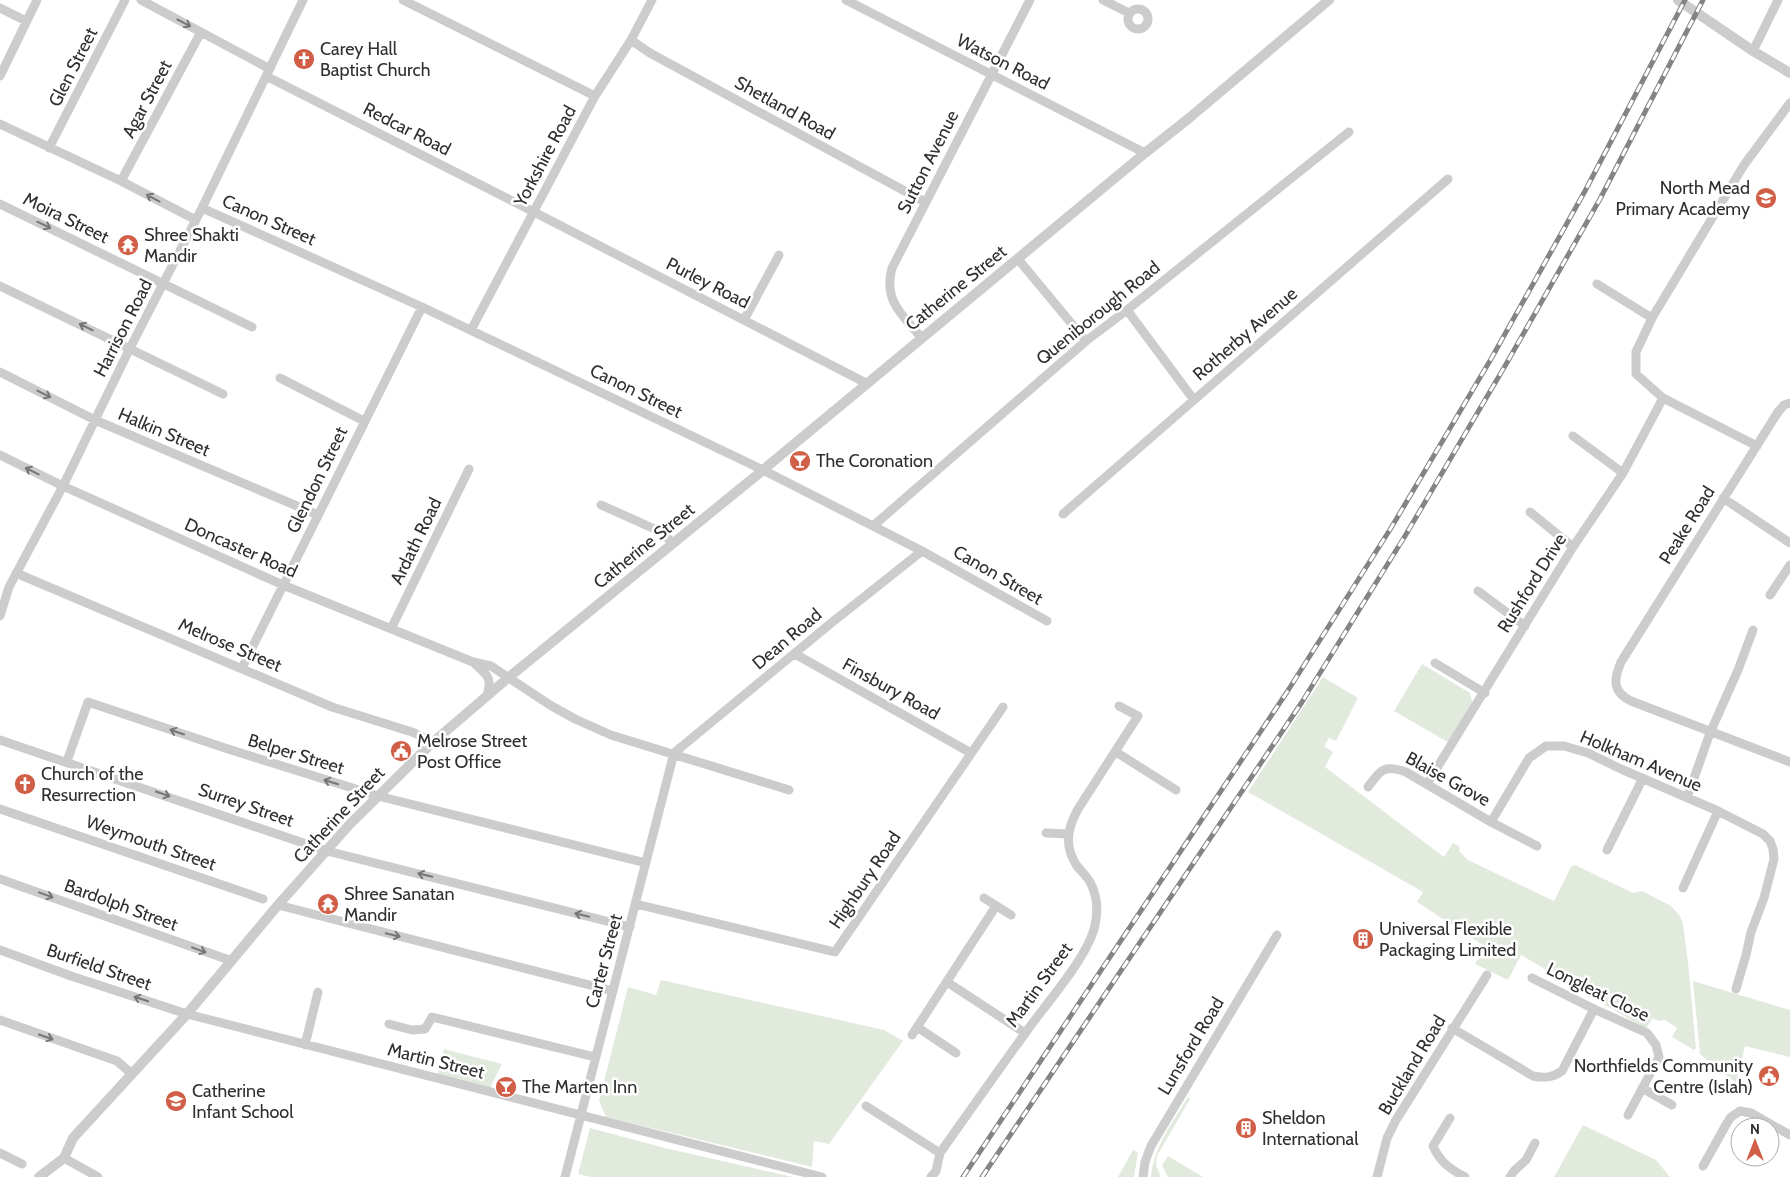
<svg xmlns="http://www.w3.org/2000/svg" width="1790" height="1177" viewBox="0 0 1790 1177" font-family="Cabin,sans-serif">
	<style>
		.green { fill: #e2eade }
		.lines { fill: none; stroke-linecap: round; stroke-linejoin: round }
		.minor { stroke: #ccc; stroke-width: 9 }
		.tertiary { stroke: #ccc; stroke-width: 10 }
		.rail-casing { stroke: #848484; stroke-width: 5 }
		.rail { stroke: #fff; stroke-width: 3; stroke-dasharray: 9; stroke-linecap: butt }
		.oneway { stroke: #767676 }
		.labels { text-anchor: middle; stroke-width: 5; stroke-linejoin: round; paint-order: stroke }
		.poi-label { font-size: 18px; fill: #2f2f2f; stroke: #fff; text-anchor: start }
		.street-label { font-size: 18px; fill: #2f2f2f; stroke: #fff }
	</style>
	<rect width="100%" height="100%" fill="#fff"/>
	<path class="green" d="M1422,664L1470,693L1473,706L1451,744L1394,711Z
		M1323,677L1358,698L1336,741L1329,738L1324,746L1333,752L1325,767L1444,857L1453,843L1460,847L1459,851L1468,860L1554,901L1571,867L1575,865L1633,893L1642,891L1671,906L1680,916L1683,924L1688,962L1696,1048L1694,1050L1672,1037L1677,1028L1665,1020L1659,1021L1652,1018L1646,1029L1521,955L1508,980L1475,964L1486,947L1417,902L1423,892L1248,792Z
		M661,980L884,1030L903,1041L829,1144L814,1141L812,1167L606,1117L599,1101L628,987L656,995Z
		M1693,981L1790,1010V1057L1745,1046L1736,1083L1700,1054Z
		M444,1049L502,1064L489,1090L437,1077Z
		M1188,1097L1190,1099L1157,1156L1156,1165L1161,1177H1151C1153,1148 1173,1122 1188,1097Z
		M1583,1125L1656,1160L1670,1177H1554Z
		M590,1128L665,1148L793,1177H591L578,1174Z
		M1133,1150L1138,1152L1134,1177H1118Z
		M1168,1156L1203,1177H1168L1162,1165Z"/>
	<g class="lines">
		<path class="minor" d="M141,0L270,69
			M403,0L595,96
			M846,0L1145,153
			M1103,0L1129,13
			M0,8L26,21
			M1128 19a10 10 0 1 1 20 0a10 10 0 1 1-20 0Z
			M631,40L650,53L925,202
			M1753,51L1778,0
			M0,76L37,0
			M266,76L534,212L866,383
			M0,124L121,181L196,220
			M49,148L125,0
			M121,181L201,32
			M0,204L252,327
			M202,208L422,307L763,470L922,551L1047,621
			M1018,259L1086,341
			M1597,284L1652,318
			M0,286L223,394
			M1127,310L1194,400
			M744,320L779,255
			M471,330L595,96L631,40L652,0
			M921,337C902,315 883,300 892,268L1030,0
			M0,372L95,420L318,515
			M280,378L364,421
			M1790,403L1784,405L1778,412L1621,662C1613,681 1613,692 1631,701L1790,762
			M1573,436L1623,473
			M1757,446L1663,398L1636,374V352L1652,318L1744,165L1790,103
			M0,455L63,486L283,585L473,662L491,666L550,705L575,719L611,735L789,790
			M1723,498L1790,543
			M601,505L659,531L673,543
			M1530,512L1573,547
			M1063,514L1448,179
			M873,526L1086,341L1127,310L1349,132
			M16,573L332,707L412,732L427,739L432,743
			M1478,591L1525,626
			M1770,595L1790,565
			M0,616L9,587L63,486L130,348L202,208L303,0
			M391,629L469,469
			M795,654L971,753
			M1435,663L1485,693
			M475,664C489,676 492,679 487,696
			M242,668L422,307
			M0,740L327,851L630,927
			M1116,752L1176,790
			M674,753L830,624L922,551
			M67,761L88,702L228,749L378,796L646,863
			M1427,784L1573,547L1623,473L1663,398
			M1368,787C1381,770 1383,764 1406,772L1491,822
			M1687,798L1710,733L1738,670L1753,630
			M0,809L263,899
			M1046,833L1068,834
			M1537,846L1491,822L1529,758L1546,746H1564L1588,753L1621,769L1718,811L1763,834L1770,841L1773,849L1774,859L1764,898L1751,932L1746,955L1736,989
			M1607,850L1643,778
			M0,879L232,961
			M1683,888L1718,811
			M984,898L1011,915
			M636,904L835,952L1003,707
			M278,905L613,991
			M0,950L71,976L187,1014L822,1177
			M1532,978L1594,1009L1647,1033L1656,1045L1659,1057L1628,1115
			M947,982L1025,1033
			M0,1020L117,1061L132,1074
			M389,1024L412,1030L425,1029L432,1017L595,1057
			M917,1027L956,1053
			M1452,1028L1533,1076C1544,1078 1552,1078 1562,1071L1594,1009
			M912,1035L996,906
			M305,1045L318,992
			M1642,1088L1672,1105
			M866,1106L940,1153
			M1450,1118L1433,1146C1440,1162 1450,1169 1465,1177
			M0,1153L22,1164
			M64,1158L98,1177
			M1703,1166L1727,1123L1731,1117L1740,1111L1751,1113L1790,1135
			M565,1177L674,753
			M931,1177L936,1171L940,1153C969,1112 997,1072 1026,1032C1045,1005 1089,956 1095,925C1098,911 1097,896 1091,884C1088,877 1082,872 1077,866C1064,846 1067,829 1078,809L1138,716L1119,706
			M1143,1177L1145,1162L1151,1146L1277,935
			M1377,1177L1387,1138L1396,1120L1487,975
			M1510,1177L1514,1171L1526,1160L1535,1143"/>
		<path class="tertiary" d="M1678,0L1753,51L1790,73
			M39,1177L64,1158L73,1138L187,1014L278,905L350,824L432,743L508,678L763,470L1145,153L1188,119L1329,0"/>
		<g class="rail-casing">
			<path id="rail" d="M963,1177L1287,692L1391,528L1491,359L1585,191L1685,0
				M982,1177L1302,702L1405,536L1505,366L1600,199L1703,0"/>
		</g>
		<use href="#rail" class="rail"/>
	</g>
	<defs><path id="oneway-shaft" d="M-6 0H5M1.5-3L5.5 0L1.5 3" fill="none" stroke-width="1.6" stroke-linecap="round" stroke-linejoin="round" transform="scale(1.25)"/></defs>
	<g class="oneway">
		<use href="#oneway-shaft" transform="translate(184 23) rotate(28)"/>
		<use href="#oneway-shaft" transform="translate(153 198) rotate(-152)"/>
		<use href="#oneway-shaft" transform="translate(44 225) rotate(26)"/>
		<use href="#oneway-shaft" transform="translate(86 327) rotate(-154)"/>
		<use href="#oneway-shaft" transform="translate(44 394) rotate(27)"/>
		<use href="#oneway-shaft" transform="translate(32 471) rotate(-154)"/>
		<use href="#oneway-shaft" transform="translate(177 732) rotate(-161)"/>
		<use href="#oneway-shaft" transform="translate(331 782) rotate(-163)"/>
		<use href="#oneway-shaft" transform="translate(163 794) rotate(19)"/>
		<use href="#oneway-shaft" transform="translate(425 875) rotate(-166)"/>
		<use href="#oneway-shaft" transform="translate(46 895) rotate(20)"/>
		<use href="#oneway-shaft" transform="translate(582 915) rotate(-166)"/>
		<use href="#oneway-shaft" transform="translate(393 935) rotate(14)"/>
		<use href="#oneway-shaft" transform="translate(199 950) rotate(20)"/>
		<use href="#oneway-shaft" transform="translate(141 999) rotate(-162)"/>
		<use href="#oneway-shaft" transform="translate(46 1037) rotate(19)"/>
	</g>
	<defs>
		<g id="church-disc" transform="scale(1.125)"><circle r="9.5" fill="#d15e46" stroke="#fff"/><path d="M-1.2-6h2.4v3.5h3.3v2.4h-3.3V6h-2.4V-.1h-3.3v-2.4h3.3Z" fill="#fff"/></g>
		<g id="school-disc" transform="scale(1.125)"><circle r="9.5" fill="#d15e46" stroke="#fff"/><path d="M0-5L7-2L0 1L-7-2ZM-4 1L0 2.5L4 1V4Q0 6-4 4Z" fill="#fff"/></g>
		<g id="temple-disc" transform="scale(1.125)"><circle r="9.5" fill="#d15e46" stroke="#fff"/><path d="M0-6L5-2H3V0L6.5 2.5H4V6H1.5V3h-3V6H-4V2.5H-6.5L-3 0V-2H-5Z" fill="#fff"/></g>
		<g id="bar-disc" transform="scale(1.125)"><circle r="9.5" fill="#d15e46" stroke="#fff"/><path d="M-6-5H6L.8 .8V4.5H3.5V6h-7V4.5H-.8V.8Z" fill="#fff"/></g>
		<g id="civic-disc" transform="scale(1.125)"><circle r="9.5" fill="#d15e46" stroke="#fff"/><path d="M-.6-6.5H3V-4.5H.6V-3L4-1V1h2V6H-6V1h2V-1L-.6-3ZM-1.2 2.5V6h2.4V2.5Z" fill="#fff"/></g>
		<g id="building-disc" transform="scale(1.125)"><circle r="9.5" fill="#d15e46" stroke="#fff"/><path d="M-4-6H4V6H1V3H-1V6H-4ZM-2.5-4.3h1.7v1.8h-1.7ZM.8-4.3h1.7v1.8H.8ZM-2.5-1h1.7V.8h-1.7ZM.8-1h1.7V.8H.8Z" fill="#fff"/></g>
	</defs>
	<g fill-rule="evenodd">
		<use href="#church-disc" x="304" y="59"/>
		<use href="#school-disc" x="1766" y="198"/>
		<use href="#temple-disc" x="128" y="245"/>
		<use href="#bar-disc" x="800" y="461"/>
		<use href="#civic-disc" x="401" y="751"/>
		<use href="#church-disc" x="25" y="784"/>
		<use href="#temple-disc" x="328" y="904"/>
		<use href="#building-disc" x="1363" y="939"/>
		<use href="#civic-disc" x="1769" y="1076"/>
		<use href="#bar-disc" x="506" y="1087"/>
		<use href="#school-disc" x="176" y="1101"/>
		<use href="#building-disc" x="1246" y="1128"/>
	</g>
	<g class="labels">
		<g class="poi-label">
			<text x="320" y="55">Carey Hall<tspan x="320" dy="21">Baptist Church</tspan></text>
			<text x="1750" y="194" text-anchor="end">North Mead<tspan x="1750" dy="21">Primary Academy</tspan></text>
			<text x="144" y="241">Shree Shakti<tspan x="144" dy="21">Mandir</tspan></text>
			<text x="816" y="467">The Coronation</text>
			<text x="417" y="747">Melrose Street<tspan x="417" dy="21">Post Office</tspan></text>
			<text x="41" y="780">Church of the<tspan x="41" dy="21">Resurrection</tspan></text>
			<text x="344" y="900">Shree Sanatan<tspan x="344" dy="21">Mandir</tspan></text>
			<text x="1379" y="935">Universal Flexible<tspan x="1379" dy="21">Packaging Limited</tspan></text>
			<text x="1753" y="1072" text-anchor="end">Northfields Community<tspan x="1753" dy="21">Centre (Islah)</tspan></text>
			<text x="522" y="1093">The Marten Inn</text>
			<text x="192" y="1097">Catherine<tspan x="192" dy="21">Infant School</tspan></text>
			<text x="1262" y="1124">Sheldon<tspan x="1262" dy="21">International</tspan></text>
		</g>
		<g class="street-label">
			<text transform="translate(1003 62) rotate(27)" y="6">Watson Road</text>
			<text transform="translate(73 67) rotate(-63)" y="6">Glen Street</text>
			<text transform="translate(147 99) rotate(-62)" y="6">Agar Street</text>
			<text transform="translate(785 108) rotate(29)" y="6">Shetland Road</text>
			<text transform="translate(407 129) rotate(27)" y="6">Redcar Road</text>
			<text transform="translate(545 156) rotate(-62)" y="6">Yorkshire Road</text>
			<text transform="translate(928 162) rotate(-63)" y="6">Sutton Avenue</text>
			<text transform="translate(66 218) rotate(26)" y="6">Moira Street</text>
			<text transform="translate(269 220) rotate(24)" y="6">Canon Street</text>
			<text transform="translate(708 283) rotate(27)" y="6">Purley Road</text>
			<text transform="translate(956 288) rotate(-39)" y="6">Catherine Street</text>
			<text transform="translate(1098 313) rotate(-39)" y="6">Queniborough Road</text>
			<text transform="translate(123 328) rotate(-63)" y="6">Harrison Road</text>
			<text transform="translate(1245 334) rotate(-41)" y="6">Rotherby Avenue</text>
			<text transform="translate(636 391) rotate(26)" y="6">Canon Street</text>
			<text transform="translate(164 432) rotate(23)" y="6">Halkin Street</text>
			<text transform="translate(317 480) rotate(-64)" y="6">Glendon Street</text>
			<text transform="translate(1687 525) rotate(-58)" y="6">Peake Road</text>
			<text transform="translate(416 541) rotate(-64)" y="6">Ardath Road</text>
			<text transform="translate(644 546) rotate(-39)" y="6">Catherine Street</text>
			<text transform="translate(241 548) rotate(24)" y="6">Doncaster Road</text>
			<text transform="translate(998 575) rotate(30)" y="6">Canon Street</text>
			<text transform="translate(1532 583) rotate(-58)" y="6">Rushford Drive</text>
			<text transform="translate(787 639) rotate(-40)" y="6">Dean Road</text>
			<text transform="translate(230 645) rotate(23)" y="6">Melrose Street</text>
			<text transform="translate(891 689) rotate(29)" y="6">Finsbury Road</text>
			<text transform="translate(296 754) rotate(17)" y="6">Belper Street</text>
			<text transform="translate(1641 761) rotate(23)" y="6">Holkham Avenue</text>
			<text transform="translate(1448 779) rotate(29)" y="6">Blaise Grove</text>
			<text transform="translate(246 805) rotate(19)" y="6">Surrey Street</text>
			<text transform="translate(339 815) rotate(-47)" y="6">Catherine Street</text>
			<text transform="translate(151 843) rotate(19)" y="6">Weymouth Street</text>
			<text transform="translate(865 880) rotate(-56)" y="6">Highbury Road</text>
			<text transform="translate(121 905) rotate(20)" y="6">Bardolph Street</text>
			<text transform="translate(604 961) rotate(-75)" y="6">Carter Street</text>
			<text transform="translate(99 967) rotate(19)" y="6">Burfield Street</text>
			<text transform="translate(1039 985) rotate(-54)" y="6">Martin Street</text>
			<text transform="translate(1598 992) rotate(26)" y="6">Longleat Close</text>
			<text transform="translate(1191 1046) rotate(-59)" y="6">Lunsford Road</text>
			<text transform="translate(436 1061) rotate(14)" y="6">Martin Street</text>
			<text transform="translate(1412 1065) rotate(-59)" y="6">Buckland Road</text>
		</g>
	</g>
	<g transform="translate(1755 1142)"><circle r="24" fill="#ffffff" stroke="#acacac"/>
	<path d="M0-4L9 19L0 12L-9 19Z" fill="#d15e46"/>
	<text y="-8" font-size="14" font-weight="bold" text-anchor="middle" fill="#2f2f2f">N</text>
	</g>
</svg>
